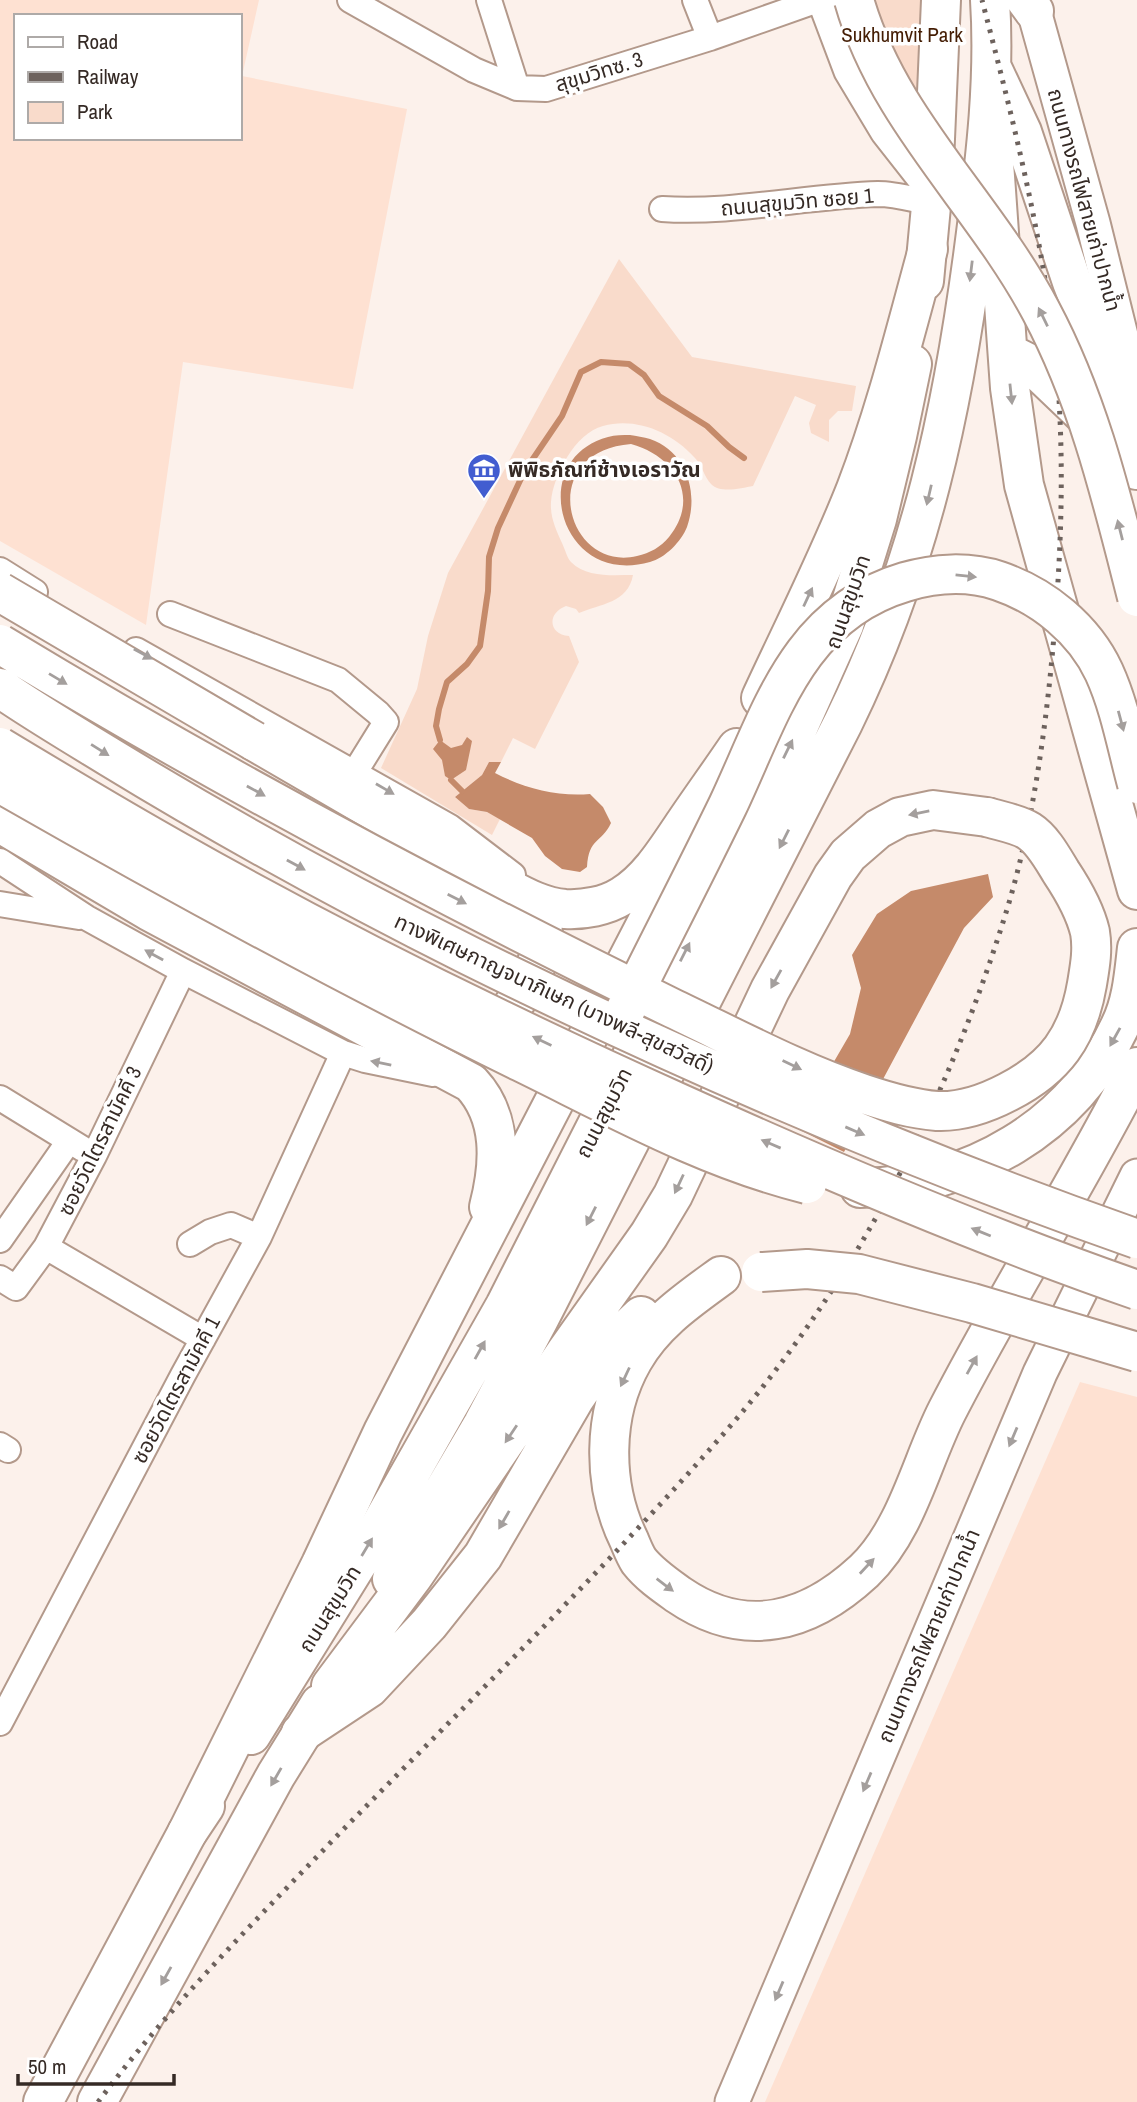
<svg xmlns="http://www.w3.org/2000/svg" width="1137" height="2102" viewBox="0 0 1137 2102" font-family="'Archivo Narrow','Noto Sans Thai',sans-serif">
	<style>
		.built { fill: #fee1d2; fill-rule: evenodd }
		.green { fill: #f9dbcb }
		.water { fill: #c58a6a; fill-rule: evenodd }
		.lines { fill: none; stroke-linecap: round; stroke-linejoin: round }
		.stream { stroke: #c58a6a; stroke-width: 6 }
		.minor-casing { stroke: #b3998b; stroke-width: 28 }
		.secondary-casing { stroke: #b3998b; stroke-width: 37 }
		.trunk-casing { stroke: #b3998b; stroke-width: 42 }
		.motorway-casing { stroke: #b3998b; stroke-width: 42 }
		.minor { stroke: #fff; stroke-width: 24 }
		.secondary { stroke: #fff; stroke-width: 33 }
		.trunk { stroke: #fff; stroke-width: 38 }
		.motorway { stroke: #fff; stroke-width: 38 }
		.rail { stroke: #6d625d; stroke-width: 5; stroke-dasharray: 3.5 7; stroke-linecap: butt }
		.motorway-bridge-casing { stroke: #b3998b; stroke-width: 42; stroke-linecap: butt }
		.motorway-bridge { stroke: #fff; stroke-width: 38 }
		.oneway { fill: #a49f9d }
		.labels { text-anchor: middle; stroke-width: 7; stroke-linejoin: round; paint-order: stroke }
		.park-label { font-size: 21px; fill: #441d04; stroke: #fff }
		.street-label { font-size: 21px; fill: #352a25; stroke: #fff }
		.poi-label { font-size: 21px; font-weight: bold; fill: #352a25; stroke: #fff; text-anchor: start }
	</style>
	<rect width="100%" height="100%" fill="#fcf1eb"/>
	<path class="built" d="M0,0H259L242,76L407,109L353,389L183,362L146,625L0,541ZM16,16H240V138H16Z
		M1080,1382L1137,1397V2102H765Z"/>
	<path class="green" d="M857,0H932L938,89L900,104Z
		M619,259L692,357L856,386L852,411H838L829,420V442L811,433L809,423L816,405L795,396L753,486C741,488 721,494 711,484C704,477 702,464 694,457C671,432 636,417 603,426C575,433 553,476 551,502C550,517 556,530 562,543C565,549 567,558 571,562C587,578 612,575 633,575C628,603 600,604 579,613L576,609L566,606C547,613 548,634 569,636L579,662L535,749L513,738L501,762H489L482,775L455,797L469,809L487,812L500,819L492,835L381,768L417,689L428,636L448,573Z"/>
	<path class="water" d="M630,435C636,436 644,437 650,439C687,452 699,493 687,527C681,542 665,558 650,562C559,588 525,459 608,437C615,435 623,435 630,435ZM631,444C675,456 701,497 669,537C661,547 650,553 637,556C566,573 534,452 631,444Z
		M467,737L472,741L466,770L451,780L445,776L442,760L433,749L440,740L451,748L462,745Z
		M489,762H501L495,773C524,788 557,797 590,794L603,807L611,823C601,844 589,837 587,867L580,872L562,869L545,856L532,838L487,812L469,809L455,797L482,775Z
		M988,874L993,897L964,928L844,1152L800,1130L814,1096L850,1034L861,988L852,955L877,914L911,891Z"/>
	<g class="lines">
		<path class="stream" d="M440,740L436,726L439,709L447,682L467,664L480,646L488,591L489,557L498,528L524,472L562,416L581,372L601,362L629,364L644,375L659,396L707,426L729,447L744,458
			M451,780L462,791"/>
		<g class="minor-casing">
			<path id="minor" d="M350,0L474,70L517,88L546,89L710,38L818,0
				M489,0L517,88
				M695,0L710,38
				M662,209C731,214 807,196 878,194C896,194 915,200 932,203
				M0,570L35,592
				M170,614L338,680L378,713L386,722L355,772
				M136,650L450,827L513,875
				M0,861L87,918L183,971L343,1053L365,1060L433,1074
				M0,904L79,917
				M0,1098L83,1149
				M0,1240L69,1141
				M190,1244L210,1232L231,1225L259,1237
				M46,1247L203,1339
				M0,1278L16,1288L46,1247L94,1156L183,971
				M0,1445L8,1450
				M0,1723L183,1375L259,1237L343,1053"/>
		</g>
		<g class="secondary-casing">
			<path id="secondary" d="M1031,0L1093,223L1137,400
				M732,2102L1040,1373L1137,1176"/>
		</g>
		<g class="trunk-casing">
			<path id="trunk" d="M827,0L853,69L889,129L933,185
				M1026,0L1034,11
				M993,70L1022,132L1072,282L1137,447
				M924,281L933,185L941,0
				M392,1579L483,1424L539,1319L843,723C921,564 954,407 976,233C986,155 995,78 990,0
				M251,1735L375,1535L505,1306L792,741L844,625L877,519L897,436L912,364
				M43,2102L187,1833L205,1806
				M97,2102L276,1775L320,1704"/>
		</g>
		<g class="motorway-casing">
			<path id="motorway" d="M990,106L1010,388L1024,485L1137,890
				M1008,353L1032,365L1121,450L1137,470
				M761,698C793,629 828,560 856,489C886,411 906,329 928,249
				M254,741L500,884C521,895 541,907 565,909C584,910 606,906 622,896C649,880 668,848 685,823C702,798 720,773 737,748
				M0,823L149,911L471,1083C503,1117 500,1164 489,1207
				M475,1030L485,1034L493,1031C523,995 555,953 538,903
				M860,1188C970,1187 1073,1127 1120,1026C1132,1002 1134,974 1137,948
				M721,1276C688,1300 654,1323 633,1360C602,1414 602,1485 629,1540C632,1547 635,1555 639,1561C650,1575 665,1585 679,1595C745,1640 808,1623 864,1571C907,1530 921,1462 947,1411C1007,1294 1078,1184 1137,1067
				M331,1686L414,1575L566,1352L649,1235L673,1195L770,990L833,876L848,855L878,829L900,817L933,810L987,817
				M301,1733L369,1688L429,1624L483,1556L575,1398L599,1363L623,1333L641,1316
				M187,1833L321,1564L383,1432L698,824"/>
		</g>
		<use href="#minor" class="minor"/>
		<use href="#secondary" class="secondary"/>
		<use href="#trunk" class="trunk"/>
		<use href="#motorway" class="motorway"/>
		<path class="rail" d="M98,2102C169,2007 253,1923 335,1838C466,1704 602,1573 726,1431C857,1281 950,1097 1008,906C1030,832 1042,754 1050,678C1060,580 1065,482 1058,384C1047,253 1015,127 982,0"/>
		<g class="motorway-bridge-casing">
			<path id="motorway-bridge" d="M854,0C888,120 984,203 1041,311C1089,401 1112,499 1137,597
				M0,592L254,741
				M0,644C218,776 445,897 674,1009C737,1039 798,1072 864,1094C888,1102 911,1109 937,1111C962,1112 985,1104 1008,1092C1055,1068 1078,1037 1087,984C1090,966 1093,950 1090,932C1085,911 1073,890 1061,872C1053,859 1043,840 1029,831C1018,824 1000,821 987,817
				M0,688C35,712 72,734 108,756C226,828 346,894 470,956C686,1063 909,1159 1137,1239
				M0,747C58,782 116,817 175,850C339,943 508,1026 679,1103C829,1171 981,1236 1137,1290
				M0,783C171,881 344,975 521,1062C615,1108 706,1159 807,1184
				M624,1013C658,944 694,875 728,805C771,714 797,614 905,582C935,573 969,571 999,581C1043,596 1084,629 1104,672C1120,707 1127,747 1137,784
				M761,1272L807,1269L859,1274L972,1303L1137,1352"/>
		</g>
		<use href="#motorway-bridge" class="motorway-bridge"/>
	</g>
	<defs><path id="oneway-solid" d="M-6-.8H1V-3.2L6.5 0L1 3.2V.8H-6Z" transform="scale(1.75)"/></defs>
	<g class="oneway">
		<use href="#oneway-solid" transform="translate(971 271) rotate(97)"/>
		<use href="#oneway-solid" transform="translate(1043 317) rotate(-116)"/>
		<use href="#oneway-solid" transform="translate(1011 394) rotate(84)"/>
		<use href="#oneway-solid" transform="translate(929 495) rotate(103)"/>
		<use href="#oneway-solid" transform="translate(1120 530) rotate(-104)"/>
		<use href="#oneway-solid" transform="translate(966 576) rotate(6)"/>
		<use href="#oneway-solid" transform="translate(808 597) rotate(-65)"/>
		<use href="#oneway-solid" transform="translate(143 654) rotate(29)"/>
		<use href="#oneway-solid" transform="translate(58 679) rotate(31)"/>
		<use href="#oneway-solid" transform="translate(1121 721) rotate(75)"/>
		<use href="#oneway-solid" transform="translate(788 749) rotate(-64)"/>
		<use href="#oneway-solid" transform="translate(100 750) rotate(32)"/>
		<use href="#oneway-solid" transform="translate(385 789) rotate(30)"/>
		<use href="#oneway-solid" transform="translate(256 791) rotate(29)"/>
		<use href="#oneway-solid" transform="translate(919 813) rotate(169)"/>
		<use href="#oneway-solid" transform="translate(784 839) rotate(117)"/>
		<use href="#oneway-solid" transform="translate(296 865) rotate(29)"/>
		<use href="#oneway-solid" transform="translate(457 899) rotate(27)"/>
		<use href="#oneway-solid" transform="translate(685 952) rotate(-63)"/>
		<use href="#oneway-solid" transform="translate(154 955) rotate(-151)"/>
		<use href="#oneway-solid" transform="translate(776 979) rotate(119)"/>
		<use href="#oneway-solid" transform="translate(1115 1037) rotate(119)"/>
		<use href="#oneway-solid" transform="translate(542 1041) rotate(-154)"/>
		<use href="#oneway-solid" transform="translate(381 1063) rotate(-168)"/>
		<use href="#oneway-solid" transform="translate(792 1065) rotate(26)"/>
		<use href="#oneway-solid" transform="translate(855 1131) rotate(23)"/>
		<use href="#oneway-solid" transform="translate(771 1144) rotate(-157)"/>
		<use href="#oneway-solid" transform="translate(679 1184) rotate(115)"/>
		<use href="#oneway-solid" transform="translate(591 1216) rotate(117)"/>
		<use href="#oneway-solid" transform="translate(981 1232) rotate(-158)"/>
		<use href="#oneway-solid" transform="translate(480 1350) rotate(-61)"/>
		<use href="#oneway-solid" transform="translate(972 1365) rotate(-61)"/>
		<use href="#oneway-solid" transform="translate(625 1377) rotate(115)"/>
		<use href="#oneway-solid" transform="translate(511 1434) rotate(124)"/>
		<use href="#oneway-solid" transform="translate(1013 1437) rotate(113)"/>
		<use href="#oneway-solid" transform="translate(504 1520) rotate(120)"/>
		<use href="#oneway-solid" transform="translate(367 1547) rotate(-59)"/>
		<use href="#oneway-solid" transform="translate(867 1566) rotate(-47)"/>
		<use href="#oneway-solid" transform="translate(665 1585) rotate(37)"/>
		<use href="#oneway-solid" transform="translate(276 1777) rotate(120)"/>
		<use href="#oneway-solid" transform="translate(867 1782) rotate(113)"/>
		<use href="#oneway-solid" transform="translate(166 1976) rotate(119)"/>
		<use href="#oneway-solid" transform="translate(779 1991) rotate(113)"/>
	</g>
	<defs>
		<g id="museum-pin" transform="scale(1.75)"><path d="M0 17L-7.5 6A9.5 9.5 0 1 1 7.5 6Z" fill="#425dd0" stroke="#fff"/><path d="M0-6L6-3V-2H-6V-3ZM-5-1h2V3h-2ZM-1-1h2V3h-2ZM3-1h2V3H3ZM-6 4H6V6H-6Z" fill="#fff"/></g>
	</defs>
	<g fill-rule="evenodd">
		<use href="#museum-pin" x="484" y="470"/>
	</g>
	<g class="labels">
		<g class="park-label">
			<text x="902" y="42">Sukhumvit Park</text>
		</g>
		<g class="street-label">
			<text transform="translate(599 72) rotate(-17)" y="7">สุขุมวิทซ. 3</text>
			<text transform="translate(1084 200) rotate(75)" y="7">ถนนทางรถไฟสายเก่าปากน้ำ</text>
			<text transform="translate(797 202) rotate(-5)" y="7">ถนนสุขุมวิท ซอย 1</text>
			<text transform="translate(848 602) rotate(-71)" y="7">ถนนสุขุมวิท</text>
			<text transform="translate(554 994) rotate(25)" y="7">ทางพิเศษกาญจนาภิเษก (บางพลี-สุขสวัสดิ์)</text>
			<text transform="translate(604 1113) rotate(-63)" y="7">ถนนสุขุมวิท</text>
			<text transform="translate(100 1141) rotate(-64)" y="7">ซอยวัดไตรสามัคคี 3</text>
			<text transform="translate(176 1390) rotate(-62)" y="7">ซอยวัดไตรสามัคคี 1</text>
			<text transform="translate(330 1609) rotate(-58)" y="7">ถนนสุขุมวิท</text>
			<text transform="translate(929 1636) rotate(-67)" y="7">ถนนทางรถไฟสายเก่าปากน้ำ</text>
		</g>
		<g class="poi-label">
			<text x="508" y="477">พิพิธภัณฑ์ช้างเอราวัณ</text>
		</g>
	</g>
	<rect x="14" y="14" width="228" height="126" fill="#ffffff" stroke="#aeaaa8" stroke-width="2"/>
	<rect x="28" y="37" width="35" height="10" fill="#ffffff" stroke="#aeaaa8" stroke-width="2"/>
	<text x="77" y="49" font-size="21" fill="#352a25">Road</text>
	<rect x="28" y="72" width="35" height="10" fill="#6d625d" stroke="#aeaaa8" stroke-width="2"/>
	<text x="77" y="84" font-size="21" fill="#352a25">Railway</text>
	<rect x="28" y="102" width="35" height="21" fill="#f9dbcb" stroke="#aeaaa8" stroke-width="2"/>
	<text x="77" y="119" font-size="21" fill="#352a25">Park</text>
	<path d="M18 2074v10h156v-10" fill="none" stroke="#352a25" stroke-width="3.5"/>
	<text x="28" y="2074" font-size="21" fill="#352a25" stroke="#ffffff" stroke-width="5" paint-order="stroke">50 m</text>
</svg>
